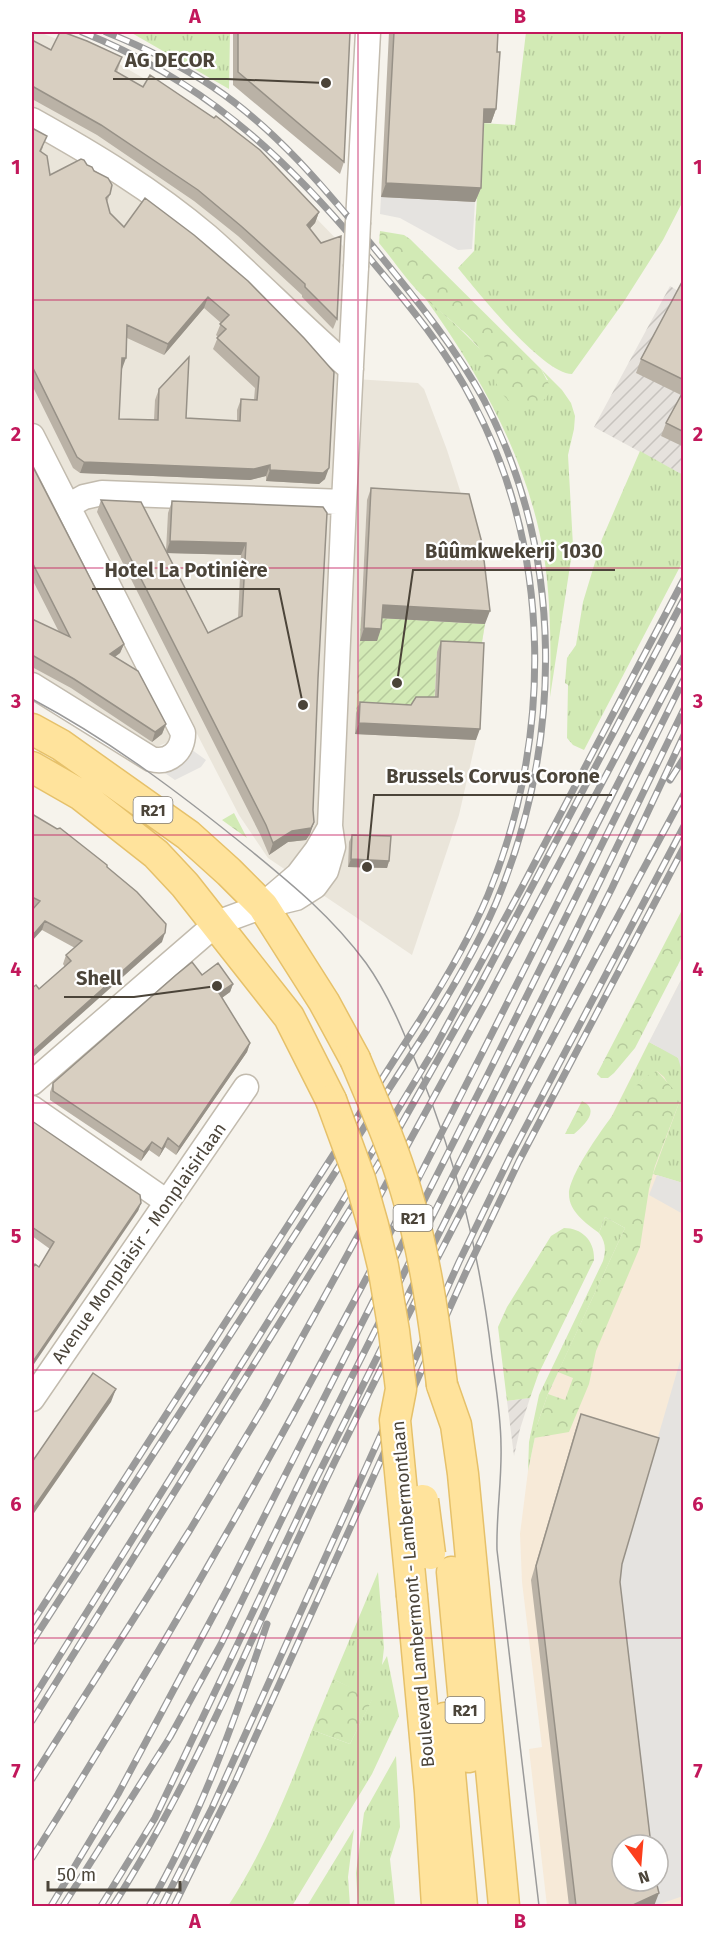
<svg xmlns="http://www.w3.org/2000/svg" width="715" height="1938" viewBox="0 0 715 1938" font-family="'Fira Sans',sans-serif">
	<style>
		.residential { fill: #eae5da }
		.commercial { fill: #f7ead8; fill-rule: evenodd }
		.industrial { fill: url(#industrial-furrows) }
		.grass { fill: url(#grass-tufts) }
		.forest { fill: url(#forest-crowns) }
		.garden { fill: url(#garden-furrows) }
		.parking { fill: #e5e3e0 }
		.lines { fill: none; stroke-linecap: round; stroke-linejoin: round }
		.minor-casing { stroke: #c2bbae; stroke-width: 27 }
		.major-casing { stroke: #e6c16a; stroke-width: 33 }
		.minor { stroke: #fff; stroke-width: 24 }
		.major { stroke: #ffe39c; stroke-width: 30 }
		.tram { stroke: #9a9a9a; stroke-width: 1.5 }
		.rail-casing { stroke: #9a9a9a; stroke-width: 7 }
		.rail { stroke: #fff; stroke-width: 4.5; stroke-dasharray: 14; stroke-linecap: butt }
		.minor-bridge-casing { stroke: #c2bbae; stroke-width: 27; stroke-linecap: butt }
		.major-bridge-casing { stroke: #e6c16a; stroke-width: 33; stroke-linecap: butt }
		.minor-bridge { stroke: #fff; stroke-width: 24 }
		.major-bridge { stroke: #ffe39c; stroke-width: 30 }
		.wall { fill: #bab2a6; fill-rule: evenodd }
		.shaded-wall { fill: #979187 }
		.building { fill: #d8cfc1; stroke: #979187; stroke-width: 1.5; fill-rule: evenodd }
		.grid { fill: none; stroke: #c2185b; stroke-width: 1.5; stroke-opacity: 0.55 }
		.labels { text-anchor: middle; stroke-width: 4.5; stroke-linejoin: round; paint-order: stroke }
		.shield { fill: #fff; stroke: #817c74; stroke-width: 1.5 }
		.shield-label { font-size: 16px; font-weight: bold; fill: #4b4439 }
		.street-label { font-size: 18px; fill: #4b4439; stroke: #fff }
		.leader { fill: none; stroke: #4b4439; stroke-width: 2 }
		.callout-dot { fill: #4b4439; stroke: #fff; stroke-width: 2 }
		.callout-label { font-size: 20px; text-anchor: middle; font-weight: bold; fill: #4b4439; stroke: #fff; stroke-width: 4.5; stroke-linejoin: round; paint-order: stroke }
		.neatline { fill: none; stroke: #c2185b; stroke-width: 2 }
		.grid-label { font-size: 20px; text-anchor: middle; font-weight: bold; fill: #c2185b }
	</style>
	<defs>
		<pattern id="industrial-furrows" width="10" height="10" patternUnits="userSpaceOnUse" patternTransform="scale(1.5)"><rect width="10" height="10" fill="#e6e2dd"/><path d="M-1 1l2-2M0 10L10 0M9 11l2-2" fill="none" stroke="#c7c3be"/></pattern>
		<pattern id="grass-tufts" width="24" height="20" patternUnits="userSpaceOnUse" patternTransform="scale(1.5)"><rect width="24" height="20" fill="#d2eab5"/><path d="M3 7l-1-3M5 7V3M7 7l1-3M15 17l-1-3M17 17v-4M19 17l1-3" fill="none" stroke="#b6ca9c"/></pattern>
		<pattern id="forest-crowns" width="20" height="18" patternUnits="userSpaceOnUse" patternTransform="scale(1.5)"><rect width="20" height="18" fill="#d2eab5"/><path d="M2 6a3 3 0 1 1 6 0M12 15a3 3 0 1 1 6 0" fill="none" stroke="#b6ca9c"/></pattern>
		<pattern id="garden-furrows" width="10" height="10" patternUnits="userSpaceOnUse" patternTransform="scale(1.5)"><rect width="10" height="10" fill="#d2eab5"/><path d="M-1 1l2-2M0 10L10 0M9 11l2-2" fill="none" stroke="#b6ca9c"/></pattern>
	</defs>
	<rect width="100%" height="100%" fill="#f6f3ec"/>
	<path class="residential" d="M32,32H39L117,63L227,126L343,246L339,378L418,383L424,389L447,450L465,506L367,501L361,617L485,624L480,654L476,740L459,815L412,955L268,858L239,815L195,730L152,749L32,678Z"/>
	<path class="commercial" d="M683,976V1906H547L529,1749L542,1747L522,1582L520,1534L528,1471L538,1422L548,1394L625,1228L600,1139ZM622,1845H658V1881H622Z"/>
	<path class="industrial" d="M670,286L683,294V475L594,427Z
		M530,1398L520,1429L514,1456L507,1401Z"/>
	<path class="grass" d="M130,32H230L229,89Z
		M526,32H683V201L663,240L623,303L572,374C543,374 477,291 458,268L474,251L481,123L515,125Z
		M425,298L456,325L483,352L502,392L548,380L541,369L562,390L571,403L575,416L574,429L568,455L573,546L550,697C551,650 551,603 544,556C528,460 481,376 425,298Z
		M640,451L683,475V561L584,750L573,745L567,738L568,685L565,683L567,658L576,645L583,602L602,539Z
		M649,1042C657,1047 671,1051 678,1058C687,1068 683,1164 683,1183L653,1174L679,1103L664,1077L657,1071L642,1080L609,1122Z
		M605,1217L625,1228L548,1394L538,1422L528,1471L529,1442L539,1395L603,1261C606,1251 606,1242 599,1233Z
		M378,1572L384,1648L382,1665L387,1656L399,1716L372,1774L292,1906H228C264,1851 288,1791 312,1730L350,1744L372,1699L333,1679Z
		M396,1756L400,1827L390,1859L395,1906H358L356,1873L364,1813Z
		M354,1829L348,1877L350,1906H307Z"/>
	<path class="forest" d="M380,231L404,235L410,239L541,369L551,388C546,404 531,411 515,404C497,397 492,369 483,354C471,334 444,316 427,300C409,284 395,262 379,243Z
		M234,813L247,838L222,820Z
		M683,908V955L635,1048L614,1073L608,1078H601L597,1074Z
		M657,1071L675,1091L679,1103L655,1166L649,1189L640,1247L596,1351L589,1384L569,1432L534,1438L538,1422L548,1394L565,1400L573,1378L558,1372L625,1228L605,1217L599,1233C586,1223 569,1212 569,1194C569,1170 624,1098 641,1081C646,1076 651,1073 657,1071Z
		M582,1101C601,1110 584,1125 574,1134H565Z
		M564,1228C582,1228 595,1241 594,1260L538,1375L530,1398L507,1401L498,1327L507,1307L551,1236Z
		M333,1679L373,1698L350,1744L312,1730Z"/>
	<path class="garden" d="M361,617L485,624L480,654L437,652L434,708L407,716L356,713Z"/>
	<path class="parking" d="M381,197L475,202L472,249L458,250L400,218L380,214Z
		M188,747L206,760L201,767L175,780L156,767Z
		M683,976V1098L681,1068L678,1058L649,1042Z
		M657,1175L683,1183V1214L649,1195Z
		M683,1351V1896L654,1906L649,1881H658V1845H644L617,1578Z"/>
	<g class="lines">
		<g class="minor-casing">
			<path id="minor" d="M32,120C93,154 153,190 207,236C256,279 301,326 351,369
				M358,222L368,32
				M32,436L183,733C183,751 169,764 151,759L32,685
				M68,506L84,497L102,493L344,502
				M264,904L298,875L317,850L329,829
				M32,1083L217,923L263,906L296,898L315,886L326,871L333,847L330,826L344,502L356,267
				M32,1108L167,1202
				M32,1399L246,1087"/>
		</g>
		<g class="major-casing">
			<path id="major" d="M32,729L61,745L188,835L229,872L263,906L324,1002L355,1059
				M32,767L81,795L156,854L185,885L289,1017L331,1100
				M442,1385L456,1425L463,1474L504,1906
				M452,1572L469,1757
				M412,1596L430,1792L437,1906
				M445,1718L462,1906"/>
		</g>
		<use href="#minor" class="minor"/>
		<use href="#major" class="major"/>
		<path class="tram" d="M32,699C111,741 181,794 250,850C294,886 332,917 366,963C389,995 404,1033 419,1070C458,1166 480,1255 492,1358C496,1387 501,1417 501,1446C502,1481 496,1515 497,1550L539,1906"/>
		<g class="rail-casing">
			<path id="rail" d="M670,780L684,758
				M32,1623L418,1023C444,982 469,940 488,895C552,739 553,555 474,404C445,346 402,297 361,248C281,152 199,79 82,32
				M32,1642L427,1030C452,989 477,947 496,903C563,743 565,556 484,400C454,345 414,297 375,249C326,190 277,130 213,87C180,65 143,47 106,32
				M32,1700L319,1240L432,1053L521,889L684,579
				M32,1721L384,1155L479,987L684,599
				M32,1779L190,1530L265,1405L487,1000L684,628
				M32,1858C146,1678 252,1493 352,1305C467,1091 570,871 684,656
				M51,1906L118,1794L228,1588L487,1076L684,679
				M63,1906L170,1737L221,1644L328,1424L569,945L684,709
				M101,1906L155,1818L316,1479L612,888L684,735
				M113,1906C204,1763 265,1603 340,1451C449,1230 566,1012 684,794
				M149,1906C201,1816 234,1722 267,1624
				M162,1906L212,1808L459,1262L510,1157L684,826
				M174,1906L236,1780L466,1272L519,1161L684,847"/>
		</g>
		<use href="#rail" class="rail"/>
		<g class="minor-bridge-casing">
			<path id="minor-bridge" d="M356,267L358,222"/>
		</g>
		<g class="major-bridge-casing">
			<path id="major-bridge" d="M355,1059C373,1102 393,1146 406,1191C425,1254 434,1319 442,1385
				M331,1100L360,1179L373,1225L383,1266L394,1331L401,1389L395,1420L412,1596
				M423,1500L430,1554"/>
		</g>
		<use href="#minor-bridge" class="minor-bridge"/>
		<use href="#major-bridge" class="major-bridge"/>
	</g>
	<path class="wall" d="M233,32H350L344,162L340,174L233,85Z
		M389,32H498L496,109L491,123H483L481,188L475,202L381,197Z
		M32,40L51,50L122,57L117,72L319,212L315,223L310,228L337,319L333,329L302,297V295L238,236L194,201L97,135L32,99Z
		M32,128L43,147L41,152L50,175L87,165L94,171L110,194L107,202L110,213L124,227L194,235L325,479L319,484L266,481V476L250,480L80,473L73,468L32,385ZM204,308L221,323L216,335L218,337L213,349L255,388L254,400L241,399L237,410V421L186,418L159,389L155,400L154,420L119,419L121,369L127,338L164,355Z
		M684,283V447L661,436L666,423L681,395L636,373L641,359Z
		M32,465L124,644L120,653L115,657L166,724L162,734L152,742L71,688L32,667V619L59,632L32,579Z
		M371,488L485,624L382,618L377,641H360L367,500Z
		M101,500L166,551L168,513L172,501L323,507L318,678L313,810L314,822L310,834L306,840L288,842L269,855L261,836L97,512ZM167,553L241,555L238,618L208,633Z
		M441,641L476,740L355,734L356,713L360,702L411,705L435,697L437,652Z
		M32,814L107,867L162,942L39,989L65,967L63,964L66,955L75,948L42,930L33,908L32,907Z
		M352,835L389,861L387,868L348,867L349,842Z
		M202,975L233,984L230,992L222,998L250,1043L247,1052L176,1155L165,1147L159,1157L149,1150L141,1161L50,1100V1092L53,1083Z
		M32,1121L141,1203L138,1211L39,1267L50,1249L32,1236Z
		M581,1414L622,1564L620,1582L654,1906H569L531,1580L576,1428Z"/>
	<path class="shaded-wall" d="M484,109H496L491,123H479Z
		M386,183L481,188L475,202L381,197Z
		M319,212L315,223L304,235L307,225Z
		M208,297L204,308L164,355L168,344Z
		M122,358H126L122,369H118Z
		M84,462L270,465L266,476L250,480L80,473Z
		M329,468L325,479L319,484L266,481L270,470Z
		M170,541L246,543L241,555L166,553Z
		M383,605L490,611L485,624L378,618Z
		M364,628L381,629L377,641H360Z
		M124,644L120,653L106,663L110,654Z
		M359,723L480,729L476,740L355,734Z
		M166,724L162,734L152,742L155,732Z
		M314,822L310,834L306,840L288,842L269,855L273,843L292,831Z
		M351,859L389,861L387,868L348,867Z
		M45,921L42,930L32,941V936Z
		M165,933L162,942L32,1058V1052Z
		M233,984L230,992L216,1002L219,993Z
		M250,1043L247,1052L176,1155L179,1147Z
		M168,1138L165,1147L159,1157L162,1149Z
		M152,1142L149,1150L141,1161L144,1152Z
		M141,1203L138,1211L32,1367V1363Z
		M116,1389L111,1402L32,1516V1510Z
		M659,1893L654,1906H631Z"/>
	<path class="building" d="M60,32H63L87,41L122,57L115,71L143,87L150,75L214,118L216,116L260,150L319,212L307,225L321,243L341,236L337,319L305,287V284L241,226L198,190L101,125L32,86V40L51,50Z
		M238,32H350L344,162L238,72Z
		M394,32H498L497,52H500L496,109H484L481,188L386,183Z
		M32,128L47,136L40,151L47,156L50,175L81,159L84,160L87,165L92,167L94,171L108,178L112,185L110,194L106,198L110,213L124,227L145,198L194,235L248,281L304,338L334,372L329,468L323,473L270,470V465L254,469L84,462L77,457L32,366ZM208,297L229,315L220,324L226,329L217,338L259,377L257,400L241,399L240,421L186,418L189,357L159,389L158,420L119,419L122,358H126L127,325L168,344Z
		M682,282L684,283V380L641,359Z
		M684,390V432L666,423Z
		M32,465L124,644L110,654L138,671L166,724L155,732L74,679L32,655V619L70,637L32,562Z
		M371,488L469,494L482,543L490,611L383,605L381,629L364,628Z
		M101,500L141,502L208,633L242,616L246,543L170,541L172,501L323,507L327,513L318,678L313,810L314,822L311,828L292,831L273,843L266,825Z
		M441,641L484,643L480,729L359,723L360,702L411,705L416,697H438Z
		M32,814L57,829L60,828L107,865V867L137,892L166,924L165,933L32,1052V988L36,985L39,989L71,961L66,955L82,941L45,921L32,936V910L40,901L32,897Z
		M352,835L391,836L389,861L351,859Z
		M192,962L202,975L218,963L233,984L219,993L250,1043L179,1147L168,1138L162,1149L152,1142L144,1152L53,1091V1083L176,975Z
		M32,1121L140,1195L141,1203L32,1363V1269L35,1264L39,1267L54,1242L32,1227Z
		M93,1373L116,1389L32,1510V1462Z
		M581,1414L659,1438L622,1564L620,1582L651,1845H622V1881H656L659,1893L631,1906H576L536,1566Z"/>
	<path class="grid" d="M358,32V1906M32,300H684M32,568H684M32,835H684M32,1103H684M32,1370H684M32,1638H684"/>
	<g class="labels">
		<g class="shield">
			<rect x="133.5" y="797" width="39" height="26" rx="4.5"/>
			<rect x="393.5" y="1205" width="39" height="26" rx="4.5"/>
			<rect x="445.5" y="1697" width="39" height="26" rx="4.5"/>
		</g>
		<g class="shield-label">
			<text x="153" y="816">R21</text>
			<text x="413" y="1224">R21</text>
			<text x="465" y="1716">R21</text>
		</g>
		<g class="street-label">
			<text transform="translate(139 1243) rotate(-55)" y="6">Avenue Monplaisir - Monplaisirlaan</text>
			<text transform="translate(413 1594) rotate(-95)" y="6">Boulevard Lambermont - Lambermontlaan</text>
		</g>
	</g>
	<path class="leader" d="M326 83L227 79H113M397 683L413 570H615M303 705L279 589H92M367 867L374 795H612M217 986L134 997H64"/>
	<g class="callout-dot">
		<circle cx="326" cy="83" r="6"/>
		<circle cx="397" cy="683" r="6"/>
		<circle cx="303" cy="705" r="6"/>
		<circle cx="367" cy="867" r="6"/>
		<circle cx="217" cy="986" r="6"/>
	</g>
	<g class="callout-label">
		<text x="170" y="67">AG DECOR</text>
		<text x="514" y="558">Bûûmkwekerij 1030</text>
		<text x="186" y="577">Hotel La Potinière</text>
		<text x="493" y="783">Brussels Corvus Corone</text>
		<text x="99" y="985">Shell</text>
	</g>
	<rect width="715" height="1938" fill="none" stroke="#ffffff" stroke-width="66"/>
	<g transform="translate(640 1863) rotate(164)"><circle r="28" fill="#ffffff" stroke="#b7b4b0" stroke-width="1.5"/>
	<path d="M0-4.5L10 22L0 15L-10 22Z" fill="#fc3f1d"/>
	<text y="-9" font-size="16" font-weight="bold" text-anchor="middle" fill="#4b4439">N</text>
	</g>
	<path d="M48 1881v9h132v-9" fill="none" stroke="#4b4439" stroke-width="3"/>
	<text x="57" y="1881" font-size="18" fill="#4b4439" stroke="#ffffff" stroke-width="4.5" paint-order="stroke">50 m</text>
	<rect x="33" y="33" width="649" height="1872" class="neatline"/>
	<g class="grid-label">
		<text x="195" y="23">A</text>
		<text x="520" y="23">B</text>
		<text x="16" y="174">1</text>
		<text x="698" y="174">1</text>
		<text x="16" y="441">2</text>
		<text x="698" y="441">2</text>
		<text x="16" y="708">3</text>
		<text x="698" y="708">3</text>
		<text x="16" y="976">4</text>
		<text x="698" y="976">4</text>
		<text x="16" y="1243">5</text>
		<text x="698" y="1243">5</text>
		<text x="16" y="1511">6</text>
		<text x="698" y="1511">6</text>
		<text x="16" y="1778">7</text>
		<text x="698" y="1778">7</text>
		<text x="195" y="1928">A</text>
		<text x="520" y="1928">B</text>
	</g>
</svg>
